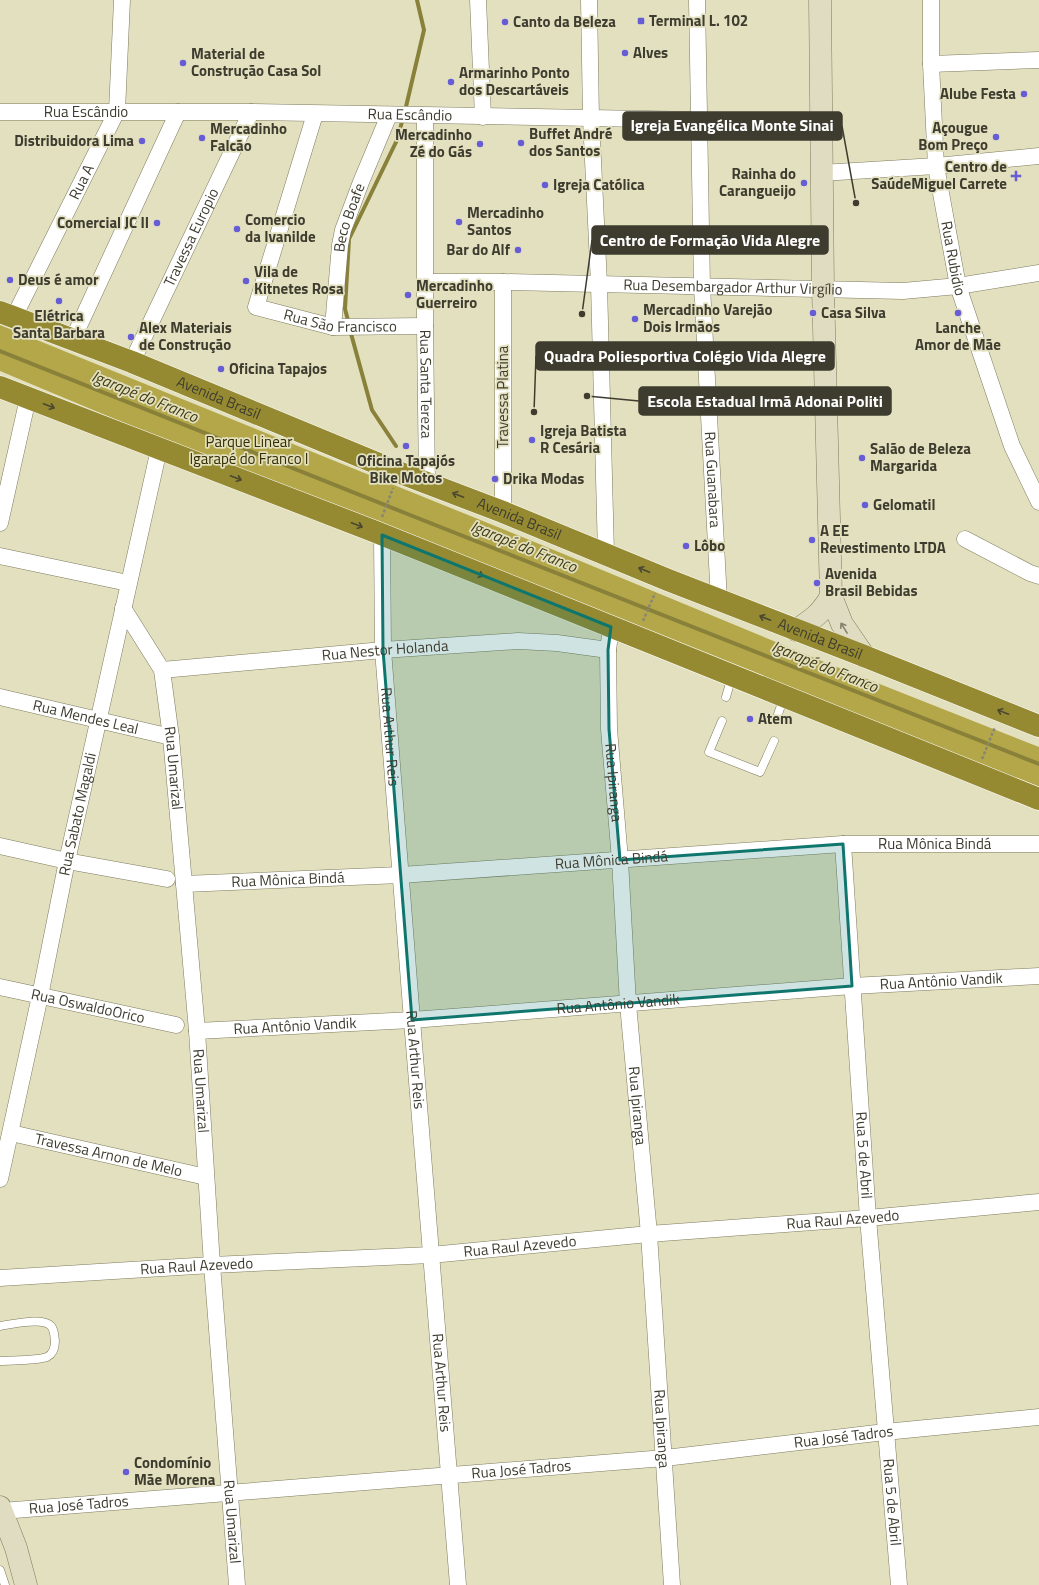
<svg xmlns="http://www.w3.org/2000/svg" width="1039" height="1585" viewBox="0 0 1039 1585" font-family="'Titillium Web',sans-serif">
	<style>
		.forest { fill: #b3a749 }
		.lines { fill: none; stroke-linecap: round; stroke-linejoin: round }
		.stream { stroke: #89803a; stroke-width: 4 }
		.lane-casing { stroke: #7e7b5d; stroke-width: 9 }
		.street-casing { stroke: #7e7b5d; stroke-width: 17 }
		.secondary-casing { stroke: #7e7b5d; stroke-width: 23 }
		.highway-casing { stroke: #fff; stroke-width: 23 }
		.path { stroke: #8a8771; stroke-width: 2.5; stroke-dasharray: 3 2; stroke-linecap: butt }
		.lane { stroke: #fff; stroke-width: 8 }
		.street { stroke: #fff; stroke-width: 16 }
		.secondary { stroke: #dfdcc2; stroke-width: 22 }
		.highway { stroke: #958a32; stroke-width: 22 }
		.oneway { stroke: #4b482f }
		.oneway2 { stroke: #868471 }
		.marked { fill: #0f766e; fill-opacity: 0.2; stroke: #0f766e; stroke-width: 3; stroke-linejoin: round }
		.poi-dot { fill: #665dd6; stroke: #e3e0bf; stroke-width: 1.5 }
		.labels { text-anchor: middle; stroke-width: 3.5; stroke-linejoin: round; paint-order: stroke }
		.poi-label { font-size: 15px; font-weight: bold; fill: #3e3c2f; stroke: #e3e0bf; text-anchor: start }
		.street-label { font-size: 15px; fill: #3e3c2f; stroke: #e3e0bf }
		.park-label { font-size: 15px; fill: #332d03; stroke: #e3e0bf }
		.water-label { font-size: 16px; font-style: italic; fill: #413c14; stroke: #e3e0bf }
		.leader { fill: none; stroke: #3e3c2f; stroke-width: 1.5 }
		.callout-dot { fill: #3e3c2f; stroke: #e3e0bf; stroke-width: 1.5 }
		.callout { fill: #3e3c2f; stroke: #3e3c2f; stroke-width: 1.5 }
		.callout-label { font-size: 16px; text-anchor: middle; font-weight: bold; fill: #fff }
	</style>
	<rect width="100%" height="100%" fill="#e3e0bf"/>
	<path class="forest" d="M0,325L532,541L829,664L1039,747V793L234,469L0,371Z"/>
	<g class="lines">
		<path class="stream" d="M405,111L424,30L417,0
			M349,324L345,309L349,239L398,138L403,117
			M350,330L372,410L396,446
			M0,351L405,513L1039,764"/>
		<g class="lane-casing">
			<path id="lane" d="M726,697L732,676
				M777,717L784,697
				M722,721L709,752L760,772L774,741
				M0,1326C12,1324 43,1317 51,1326C55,1331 54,1336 55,1341C55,1348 53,1354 47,1357C35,1361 13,1360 0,1361
				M0,1570L5,1585"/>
		</g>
		<g class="street-casing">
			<g id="street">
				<path d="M478,0L483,117"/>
				<path d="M589,0L591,119L599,284L606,554"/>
				<path id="s1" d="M697,0L702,287L719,600"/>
				<path id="s2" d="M931,0V64L936,166L958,286L1012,446L1039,502"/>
				<path d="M931,64L1039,60"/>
				<path id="s3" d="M0,112H251L700,120L821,125"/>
				<path id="s4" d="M315,114L256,307L333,327L425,326"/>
				<path id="s5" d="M425,116V326L427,484"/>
				<path d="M821,173L936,166L1039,156"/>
				<path id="s6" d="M426,282H503L903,291L958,286L1039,273"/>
				<path id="s7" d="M14,317L117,111L122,0"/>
				<path id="s8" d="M333,327L340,245L343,230L361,182L389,115"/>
				<path d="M73,339L178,112"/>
				<path id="s9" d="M132,362L251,112"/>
				<path d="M503,512V282"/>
				<path d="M0,523L28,398"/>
				<path id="s10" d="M382,535L383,650L412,1020L458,1585"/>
				<path d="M965,539L1030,573L1039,576"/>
				<path d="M0,556L128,583"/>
				<path id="s11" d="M123,608L162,670L171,737L197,1031L212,1265L237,1585"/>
				<path id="s12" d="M611,627L608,650L609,729L620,860L628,1004L649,1234L672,1585"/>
				<path id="s13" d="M162,670L383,650L518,641L557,643L608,650"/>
				<path id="s14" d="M0,697L171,737"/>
				<path id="s15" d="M843,844L868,1218L899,1585"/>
				<path d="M0,846L67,861L167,879"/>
				<path id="s16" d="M184,884L401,875L843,844H1039"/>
				<path id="s17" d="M0,987L176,1025"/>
				<path id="s18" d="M197,1031L412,1020L852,986L1039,976"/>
				<path id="s19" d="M11,1133L206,1177"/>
				<path id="s20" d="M0,1179L40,996L67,861L159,449"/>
				<path id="s21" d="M0,1278L212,1265L431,1255L649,1234L868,1218L1039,1202"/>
				<path id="s22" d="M2,1511L665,1458L885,1432L1039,1417"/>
			</g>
		</g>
		<g class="secondary-casing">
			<path id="secondary" d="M820,0L823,289L831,596L842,624L864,656
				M796,630C811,621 823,612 831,596
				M0,1507L16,1548L26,1585"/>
		</g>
		<g class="highway-casing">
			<g id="highway">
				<path id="s23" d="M0,312L132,362L398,472L503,512L668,580L864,656L1039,726"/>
				<path d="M0,387L376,532L1039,799"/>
			</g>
		</g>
		<path class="path" d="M382,517L393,488
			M643,621L655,593
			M982,759L995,727"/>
		<use href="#lane" class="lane"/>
		<use href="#street" class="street"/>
		<use href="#secondary" class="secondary"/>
		<use href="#highway" class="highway"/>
	</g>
	<defs><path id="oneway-shaft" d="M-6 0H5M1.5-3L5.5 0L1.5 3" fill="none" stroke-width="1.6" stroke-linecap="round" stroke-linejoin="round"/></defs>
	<g class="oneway">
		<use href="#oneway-shaft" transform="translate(49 406) rotate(21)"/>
		<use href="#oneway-shaft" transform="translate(236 478) rotate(21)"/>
		<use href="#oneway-shaft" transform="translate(458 495) rotate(-159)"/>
		<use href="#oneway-shaft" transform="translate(357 525) rotate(21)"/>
		<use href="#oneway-shaft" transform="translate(644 570) rotate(-157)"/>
		<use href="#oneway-shaft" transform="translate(478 574) rotate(22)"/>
		<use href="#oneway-shaft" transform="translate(765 618) rotate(-158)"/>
		<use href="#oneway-shaft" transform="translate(1003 712) rotate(-158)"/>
	</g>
	<use class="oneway2" href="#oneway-shaft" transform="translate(844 628) rotate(-122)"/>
	<path class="marked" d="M382,535L611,627L608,650L609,729L620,860L843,844L852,986L412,1020L383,650Z"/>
	<g class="poi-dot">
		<rect x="637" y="17" width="8" height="8" rx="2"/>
		<circle cx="505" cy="22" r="4"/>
		<circle cx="625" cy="53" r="4"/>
		<circle cx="183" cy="63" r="4"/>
		<circle cx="451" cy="82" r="4"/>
		<circle cx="1024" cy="94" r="4"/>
		<circle cx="996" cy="137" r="4"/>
		<circle cx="202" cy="138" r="4"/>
		<circle cx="142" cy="141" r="4"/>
		<circle cx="521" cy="143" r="4"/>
		<circle cx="480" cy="144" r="4"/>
		<path d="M1014 170h4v4h4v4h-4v4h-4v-4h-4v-4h4z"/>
		<circle cx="804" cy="183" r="4"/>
		<circle cx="545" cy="185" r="4"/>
		<circle cx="459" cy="222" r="4"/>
		<circle cx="157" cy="223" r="4"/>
		<circle cx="237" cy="229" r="4"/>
		<circle cx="518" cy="250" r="4"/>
		<circle cx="10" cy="280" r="4"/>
		<circle cx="246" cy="281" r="4"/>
		<circle cx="408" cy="295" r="4"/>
		<circle cx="59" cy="301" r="4"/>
		<circle cx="813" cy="313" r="4"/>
		<circle cx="958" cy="313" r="4"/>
		<circle cx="635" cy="319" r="4"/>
		<circle cx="131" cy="337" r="4"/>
		<circle cx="221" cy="369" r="4"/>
		<circle cx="532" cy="440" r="4"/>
		<circle cx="406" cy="446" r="4"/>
		<circle cx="862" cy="458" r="4"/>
		<circle cx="495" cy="479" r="4"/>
		<circle cx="865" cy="505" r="4"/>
		<circle cx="812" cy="540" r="4"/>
		<circle cx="686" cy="546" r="4"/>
		<circle cx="817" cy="583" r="4"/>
		<circle cx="750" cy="719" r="4"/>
		<circle cx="126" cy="1472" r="4"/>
	</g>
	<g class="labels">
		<g class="poi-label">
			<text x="649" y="26">Terminal L. 102</text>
			<text x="513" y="27">Canto da Beleza</text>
			<text x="633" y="58">Alves</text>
			<text x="191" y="59">Material de<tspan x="191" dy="17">Construção Casa Sol</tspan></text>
			<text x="459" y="78">Armarinho Ponto<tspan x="459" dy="17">dos Descartáveis</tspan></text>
			<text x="1016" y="99" text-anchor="end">Alube Festa</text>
			<text x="988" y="133" text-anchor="end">Açougue<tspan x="988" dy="17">Bom Preço</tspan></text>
			<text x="210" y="134">Mercadinho<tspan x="210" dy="17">Falcão</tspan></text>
			<text x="529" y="139">Buffet André<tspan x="529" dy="17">dos Santos</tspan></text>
			<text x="472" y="140" text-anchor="end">Mercadinho<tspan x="472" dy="17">Zé do Gás</tspan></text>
			<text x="134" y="146" text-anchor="end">Distribuidora Lima</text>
			<text x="1007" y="172" text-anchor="end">Centro de<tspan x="1007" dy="17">SaúdeMiguel Carrete</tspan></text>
			<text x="796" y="179" text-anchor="end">Rainha do<tspan x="796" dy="17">Carangueijo</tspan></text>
			<text x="553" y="190">Igreja Católica</text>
			<text x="467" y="218">Mercadinho<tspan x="467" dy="17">Santos</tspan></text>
			<text x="245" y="225">Comercio<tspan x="245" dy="17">da Ivanilde</tspan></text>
			<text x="149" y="228" text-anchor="end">Comercial JC II</text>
			<text x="510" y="255" text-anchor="end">Bar do Alf</text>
			<text x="254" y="277">Vila de<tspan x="254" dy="17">Kitnetes Rosa</tspan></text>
			<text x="18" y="285">Deus é amor</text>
			<text x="416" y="291">Mercadinho<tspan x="416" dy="17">Guerreiro</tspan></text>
			<text x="643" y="315">Mercadinho Varejão<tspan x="643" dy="17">Dois Irmãos</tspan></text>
			<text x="821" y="318">Casa Silva</text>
			<text x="59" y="321" text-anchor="middle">Elétrica<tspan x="59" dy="17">Santa Barbara</tspan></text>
			<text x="139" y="333">Alex Materiais<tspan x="139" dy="17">de Construção</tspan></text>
			<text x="958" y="333" text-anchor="middle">Lanche<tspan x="958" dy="17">Amor de Mãe</tspan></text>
			<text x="229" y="374">Oficina Tapajos</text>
			<text x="540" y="436">Igreja Batista<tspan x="540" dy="17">R Cesária</tspan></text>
			<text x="870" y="454">Salão de Beleza<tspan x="870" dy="17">Margarida</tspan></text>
			<text x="406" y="466" text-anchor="middle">Oficina Tapajós<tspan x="406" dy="17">Bike Motos</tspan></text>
			<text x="503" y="484">Drika Modas</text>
			<text x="873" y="510">Gelomatil</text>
			<text x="820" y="536">A EE<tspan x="820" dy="17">Revestimento LTDA</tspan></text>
			<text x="694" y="551">Lôbo</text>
			<text x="825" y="579">Avenida<tspan x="825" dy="17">Brasil Bebidas</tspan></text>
			<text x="758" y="724">Atem</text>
			<text x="134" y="1468">Condomínio<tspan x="134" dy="17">Mãe Morena</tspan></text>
		</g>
		<g class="street-label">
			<text dy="5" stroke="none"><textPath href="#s3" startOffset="86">Rua Escândio</textPath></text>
			<text dy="5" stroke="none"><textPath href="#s3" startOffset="410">Rua Escândio</textPath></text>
			<text dy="5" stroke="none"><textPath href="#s7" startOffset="151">Rua A</textPath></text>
			<text dy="5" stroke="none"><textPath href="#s8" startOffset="111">Beco Boafe</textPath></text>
			<text dy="5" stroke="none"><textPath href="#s9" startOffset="138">Travessa Europio</textPath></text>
			<text dy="5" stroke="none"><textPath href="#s2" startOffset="260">Rua Rubidio</textPath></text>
			<text dy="5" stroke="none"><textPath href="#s6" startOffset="307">Rua Desembargador Arthur Virgílio</textPath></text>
			<text dy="5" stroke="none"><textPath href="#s4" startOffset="288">Rua São Francisco</textPath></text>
			<text dy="5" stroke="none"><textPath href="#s5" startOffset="268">Rua Santa Tereza</textPath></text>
			<text transform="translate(503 397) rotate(-90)" y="5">Travessa Platina</text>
			<text dy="5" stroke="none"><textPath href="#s23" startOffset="235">Avenida Brasil</textPath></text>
			<text dy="5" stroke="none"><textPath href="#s1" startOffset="480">Rua Guanabara</textPath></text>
			<text dy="5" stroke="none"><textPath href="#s23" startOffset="559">Avenida Brasil</textPath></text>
			<text dy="5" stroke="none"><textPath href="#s23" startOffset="883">Avenida Brasil</textPath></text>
			<text dy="5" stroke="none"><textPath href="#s13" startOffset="224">Rua Nestor Holanda</textPath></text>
			<text dy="5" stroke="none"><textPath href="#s14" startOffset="88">Rua Mendes Leal</textPath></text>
			<text dy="5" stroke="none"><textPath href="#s10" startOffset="202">Rua Arthur Reis</textPath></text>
			<text dy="5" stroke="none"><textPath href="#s11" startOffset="172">Rua Umarizal</textPath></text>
			<text dy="5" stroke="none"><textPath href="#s12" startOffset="156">Rua Ipiranga</textPath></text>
			<text dy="5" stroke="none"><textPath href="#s20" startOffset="373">Rua Sabato Magaldi</textPath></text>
			<text dy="5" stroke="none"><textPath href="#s16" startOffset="752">Rua Mônica Bindá</textPath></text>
			<text dy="5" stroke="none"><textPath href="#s16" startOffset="428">Rua Mônica Bindá</textPath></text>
			<text dy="5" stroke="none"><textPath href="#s16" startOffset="104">Rua Mônica Bindá</textPath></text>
			<text dy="5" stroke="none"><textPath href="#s18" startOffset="746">Rua Antônio Vandik</textPath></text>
			<text dy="5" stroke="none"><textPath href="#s18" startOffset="422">Rua Antônio Vandik</textPath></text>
			<text dy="5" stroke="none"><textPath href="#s17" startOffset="90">Rua OswaldoOrico</textPath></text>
			<text dy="5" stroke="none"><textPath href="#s18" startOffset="98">Rua Antônio Vandik</textPath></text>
			<text dy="5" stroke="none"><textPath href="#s10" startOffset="526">Rua Arthur Reis</textPath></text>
			<text dy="5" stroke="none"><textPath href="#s11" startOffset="496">Rua Umarizal</textPath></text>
			<text dy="5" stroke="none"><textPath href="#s12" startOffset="480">Rua Ipiranga</textPath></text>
			<text dy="5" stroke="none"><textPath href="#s19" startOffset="100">Travessa Arnon de Melo</textPath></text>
			<text dy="5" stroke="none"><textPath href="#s15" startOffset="312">Rua 5 de Abril</textPath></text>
			<text dy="5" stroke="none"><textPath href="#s21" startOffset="845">Rua Raul Azevedo</textPath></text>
			<text dy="5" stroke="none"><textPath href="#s21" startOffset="521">Rua Raul Azevedo</textPath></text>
			<text dy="5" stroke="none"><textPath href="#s21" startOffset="197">Rua Raul Azevedo</textPath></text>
			<text dy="5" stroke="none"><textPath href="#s10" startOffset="850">Rua Arthur Reis</textPath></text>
			<text dy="5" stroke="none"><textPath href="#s12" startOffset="804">Rua Ipiranga</textPath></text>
			<text dy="5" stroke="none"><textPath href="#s22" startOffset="845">Rua José Tadros</textPath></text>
			<text dy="5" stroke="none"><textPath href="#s22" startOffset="521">Rua José Tadros</textPath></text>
			<text dy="5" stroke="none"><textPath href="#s15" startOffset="660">Rua 5 de Abril</textPath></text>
			<text dy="5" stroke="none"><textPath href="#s22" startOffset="77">Rua José Tadros</textPath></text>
			<text dy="5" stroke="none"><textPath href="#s11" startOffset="928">Rua Umarizal</textPath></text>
		</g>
		<g class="park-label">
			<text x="249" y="447">Parque Linear<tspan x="249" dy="17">Igarapé do Franco I</tspan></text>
		</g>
		<g class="water-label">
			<text transform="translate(145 396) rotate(22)" y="6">Igarapé do Franco</text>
			<text transform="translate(524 546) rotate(22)" y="6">Igarapé do Franco</text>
			<text transform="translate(825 666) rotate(22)" y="6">Igarapé do Franco</text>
		</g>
	</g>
	<path class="leader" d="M856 203L842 126M582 314L592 240M534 412L536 356M587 396L639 401"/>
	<g class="callout-dot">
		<circle cx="856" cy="203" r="4"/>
		<circle cx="582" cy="314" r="4"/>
		<circle cx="534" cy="412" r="4"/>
		<circle cx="587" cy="396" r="4"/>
	</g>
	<g class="callout">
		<rect x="623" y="112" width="219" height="28" rx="4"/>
		<rect x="592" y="226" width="236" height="28" rx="4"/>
		<rect x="536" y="342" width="298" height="28" rx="4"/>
		<rect x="639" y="387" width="252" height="28" rx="4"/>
	</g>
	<g class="callout-label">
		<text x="732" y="131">Igreja Evangélica Monte Sinai</text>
		<text x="710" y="246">Centro de Formação Vida Alegre</text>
		<text x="685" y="362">Quadra Poliesportiva Colégio Vida Alegre</text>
		<text x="765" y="407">Escola Estadual Irmã Adonai Politi</text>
	</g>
</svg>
